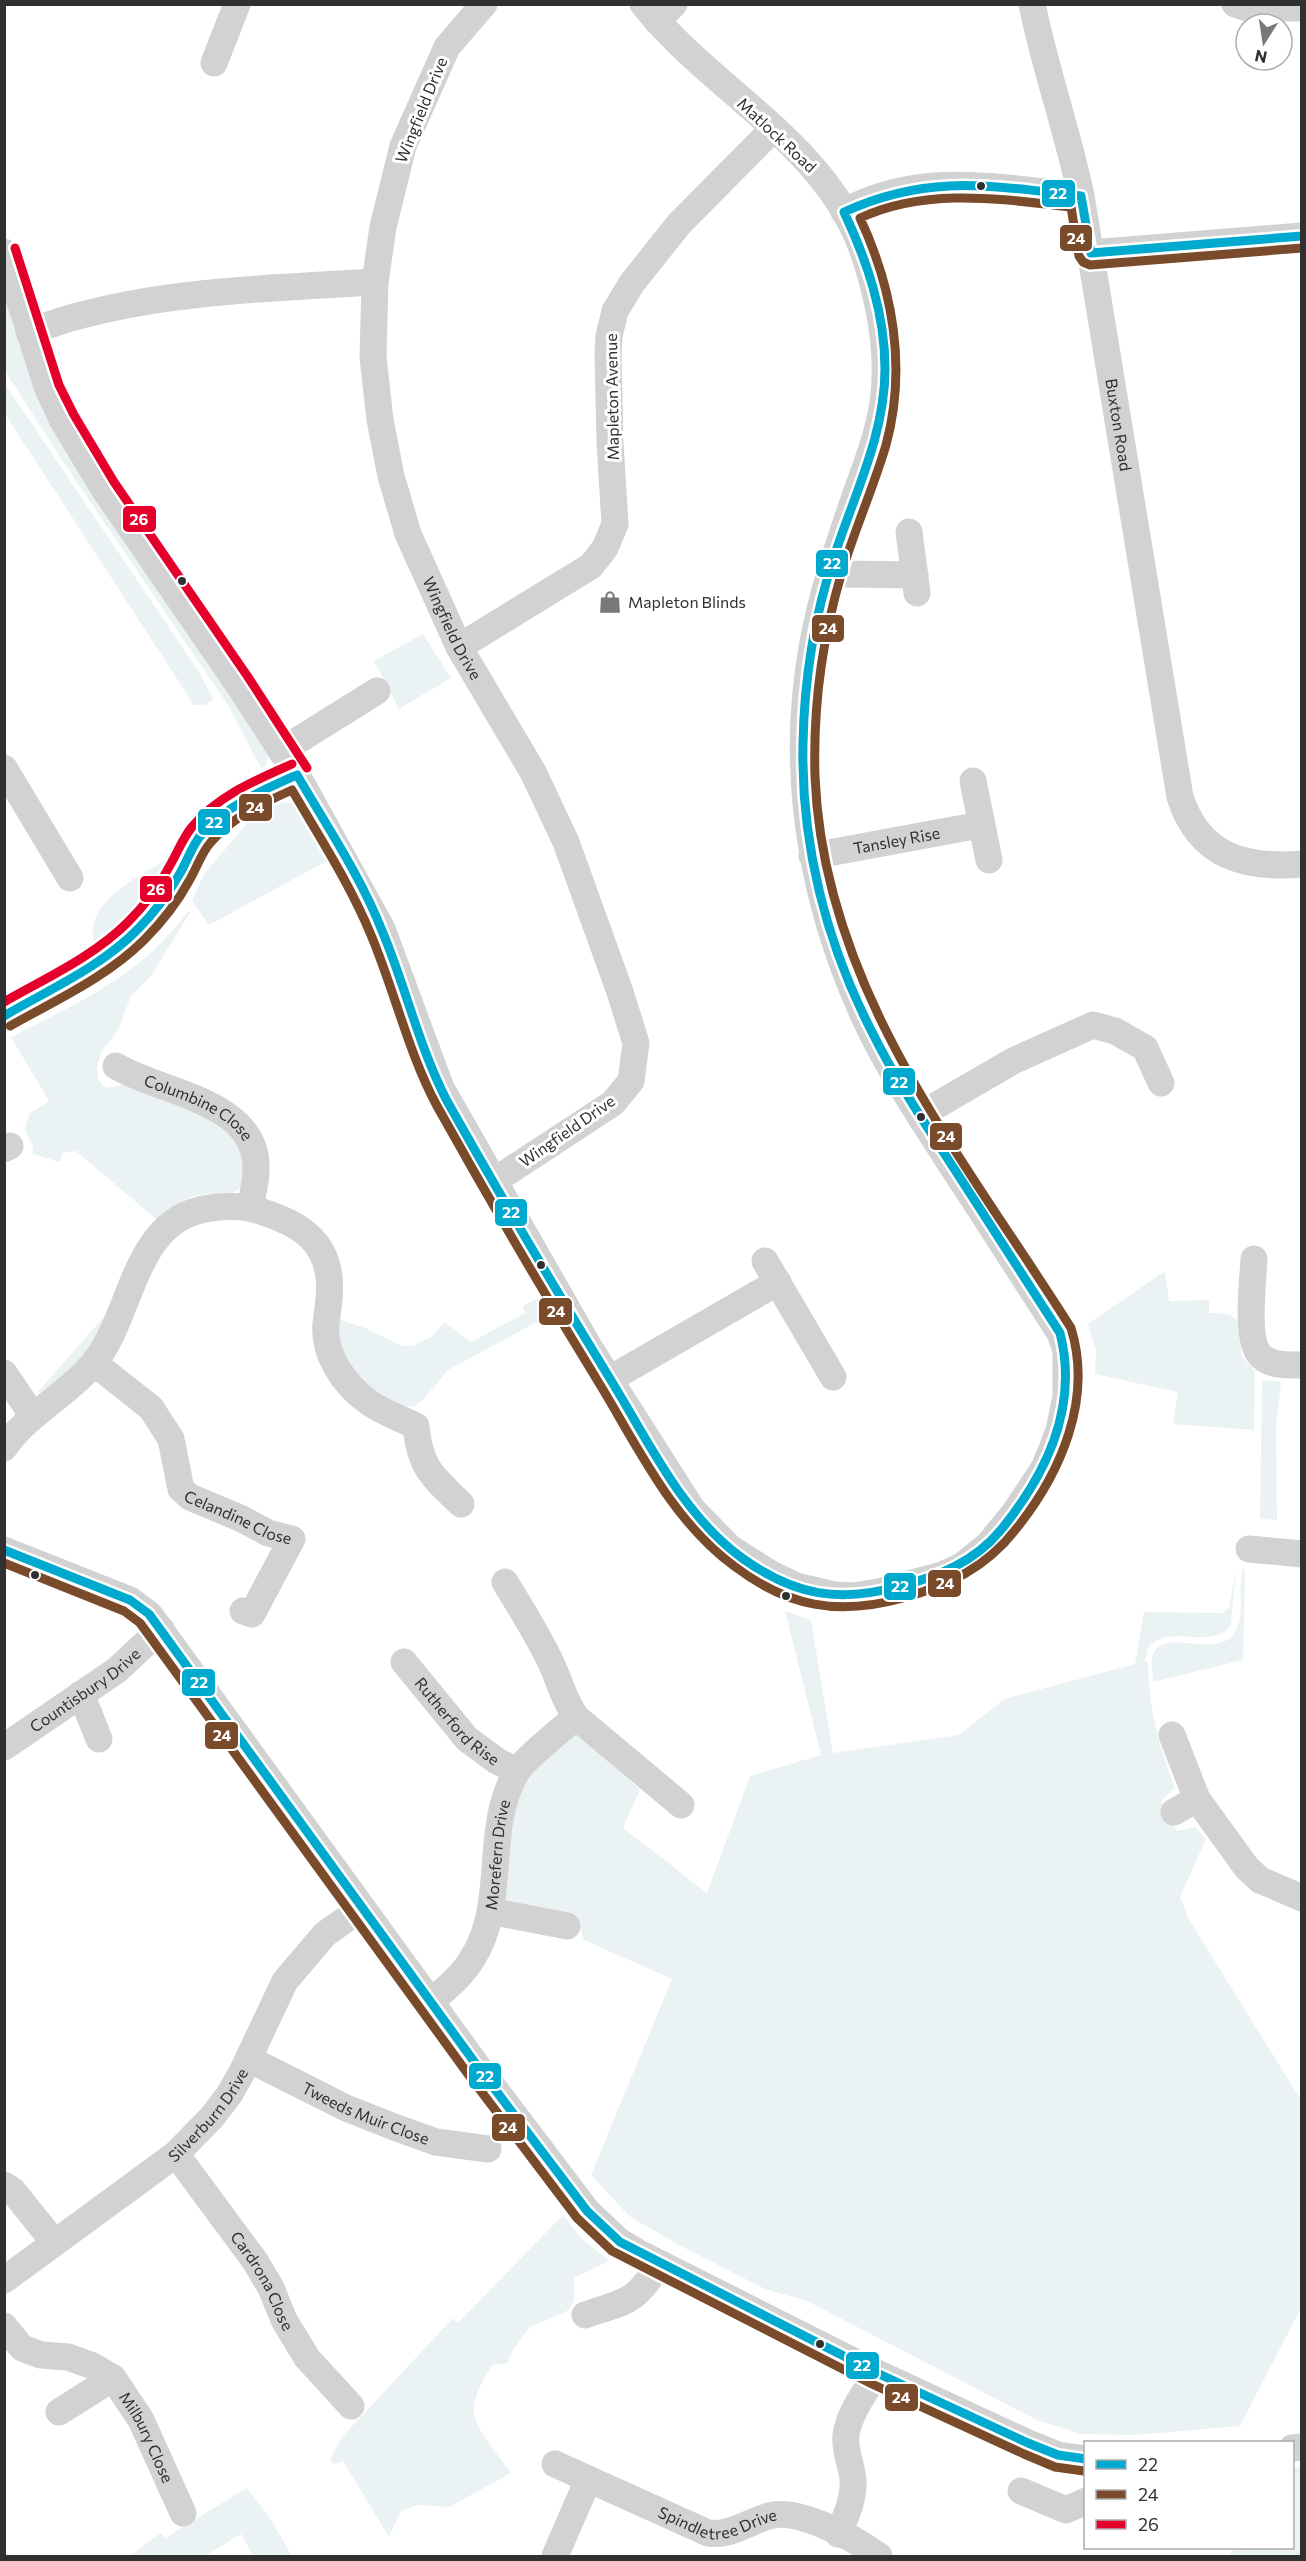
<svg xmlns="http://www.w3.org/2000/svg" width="1306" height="2561" viewBox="0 0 1306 2561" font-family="Commissioner,sans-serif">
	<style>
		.green { fill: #ebf2f3 }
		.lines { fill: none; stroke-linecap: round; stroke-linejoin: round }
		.minor { stroke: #d2d2d2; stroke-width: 27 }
		.bus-1-casing { stroke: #fff; stroke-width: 14 }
		.bus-2-casing { stroke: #fff; stroke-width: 14 }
		.bus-3-casing { stroke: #fff; stroke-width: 14 }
		.bus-1 { stroke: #00a9ce; stroke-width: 9 }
		.bus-2 { stroke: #7a4b2a; stroke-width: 9 }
		.bus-3 { stroke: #e4002b; stroke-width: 9 }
		.bus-dot { fill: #303030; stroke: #fff; stroke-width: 2 }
		.labels { text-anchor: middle; stroke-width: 6; stroke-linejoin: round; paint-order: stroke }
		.street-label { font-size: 16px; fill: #303030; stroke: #fff }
		.poi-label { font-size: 16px; fill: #303030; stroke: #fff; text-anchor: start }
		.line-badge { stroke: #fff; stroke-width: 2 }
		.badge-label { font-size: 16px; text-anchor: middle; font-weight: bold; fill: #fff }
	</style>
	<rect width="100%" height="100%" fill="#fff"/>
	<path class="green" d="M4,290L13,326L36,387L270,751L265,767L261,768L228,705L64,463L5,371Z
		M5,384L199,672L213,699L205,705H194L5,414Z
		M423,634L451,678L399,709L374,661Z
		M287,802L305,806L338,855L209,925L192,901L204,874L255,814L272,803Z
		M170,857L174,862L151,904L96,948C78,902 141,877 170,857Z
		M189,910L190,913L151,976L131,996L118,1030L102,1051L97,1066L98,1078L102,1085L108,1088L121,1085L135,1086L204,1110L244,1150V1185C231,1199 211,1191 194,1196C181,1200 168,1212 157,1220L76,1151L63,1153L60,1162L33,1154V1146L25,1131L29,1114L49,1101L11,1037C84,999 139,978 189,910Z
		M1165,1271L1169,1301L1209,1300V1313L1229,1314L1237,1320L1242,1357L1255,1371L1254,1430L1173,1424L1178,1392L1095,1374L1096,1350L1088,1324Z
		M538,1298L548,1316L448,1370L423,1400L415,1406L404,1407L370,1393L341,1358L335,1318L365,1328L402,1346H413L431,1337L445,1322L471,1342L525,1313L523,1306Z
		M108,1312L99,1342L46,1393L38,1392Z
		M1262,1380L1280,1381L1281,1384L1276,1426L1277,1520L1260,1519Z
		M1243,1569H1245L1243,1660L1153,1682C1153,1675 1151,1665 1152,1658C1159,1626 1211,1657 1231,1637C1248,1620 1236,1590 1243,1569Z
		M1236,1570L1231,1625C1211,1652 1171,1622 1148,1647L1145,1662H1148C1149,1710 1158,1743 1175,1788L1161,1801L1177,1831L1195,1827L1206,1839L1180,1897L1188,1918L1301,2100V2308L1240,2426L1135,2435L1081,2434L1037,2420L807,2301L765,2289L679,2245L629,2216L591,2175L672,1979L584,1940L576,1916L499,1903L521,1779L575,1728L640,1790L623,1828L707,1893L750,1776L821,1755L785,1611L811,1620L833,1753L959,1735L1004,1699L1135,1664L1144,1612L1223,1613L1229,1607Z
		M563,2215L582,2239L609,2261L574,2278V2300L569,2310L530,2327L513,2350L507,2363L492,2365C485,2377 472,2398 474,2413C476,2431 501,2458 511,2473L449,2507L418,2505L401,2511L389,2537L343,2461L333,2464L330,2459L342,2437L453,2318L458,2323Z
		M1301,2467V2556H1229L1234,2548H1292L1293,2468Z
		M247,2488L268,2515L292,2556H253L241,2534L205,2556H130L161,2533L165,2538Z"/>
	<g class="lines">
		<g class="minor">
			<path id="s1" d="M484,4L447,47L403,146L383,227L375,282L373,357L380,420L391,476L408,534L459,647L533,772L566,842L620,992L636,1043L631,1081L613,1103L494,1181"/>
			<path id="s2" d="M1032,4C1045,69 1068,132 1081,196L1180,797C1199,856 1244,869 1302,864"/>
			<path d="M1235,4L1247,8H1302"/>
			<path d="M657,21L674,4"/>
			<path d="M214,63L237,4"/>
			<path d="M844,212C920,170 999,188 1081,196"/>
			<path d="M4,252L48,389L63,421L104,489L238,684L297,775L382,929L441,1088L589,1347L692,1509L730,1548L771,1574L796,1586L834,1595L852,1596L878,1592L942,1575L962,1566L988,1545L1015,1512L1044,1468L1052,1449L1059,1430L1066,1397V1351L1060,1333C1023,1276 987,1219 950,1163C922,1119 892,1075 869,1027C813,910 789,777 812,648C821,595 838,546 855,496C866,466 878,435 883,403C890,351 879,297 862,248C823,142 710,89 643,4"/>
			<path d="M1091,253L1302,236"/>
			<path d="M29,332C46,326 64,319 82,315C177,290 277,288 375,282"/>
			<path d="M909,532L917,593"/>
			<path d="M830,569L847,574L915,575"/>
			<path d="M459,647L591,566L605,548L615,524L610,443L608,353L609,336L615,311L632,283L679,224L774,128"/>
			<path d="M281,751L377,691"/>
			<path d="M4,768L70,878"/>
			<path d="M973,781L989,860"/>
			<path id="s3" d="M812,856L980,825"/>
			<path d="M4,1016C44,992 98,967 131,936C150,918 166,897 179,875C186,862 192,847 201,835C226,806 262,790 297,775"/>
			<path id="s4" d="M116,1066C160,1093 260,1101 256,1171C256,1183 252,1196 250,1208"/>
			<path d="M920,1115L1013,1061L1093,1025L1115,1031L1145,1048L1161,1083"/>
			<path d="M4,1149L10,1146"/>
			<path d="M1254,1259C1253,1280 1245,1342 1261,1356C1272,1366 1287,1365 1302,1365"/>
			<path d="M765,1261L833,1377"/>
			<path id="s5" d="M94,1363L151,1408L171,1439L181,1489L190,1497L242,1519L268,1533L292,1539L252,1614L243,1611"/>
			<path d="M4,1373L33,1416"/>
			<path d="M610,1379L778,1282"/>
			<path d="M4,1448C27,1414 67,1395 93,1364C134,1315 132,1217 211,1208C227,1206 244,1205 260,1211C284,1219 310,1229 322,1253C334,1277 329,1299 326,1324C323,1354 344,1384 367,1401C381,1412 400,1418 416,1426C420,1468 432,1476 461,1504"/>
			<path d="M1249,1549L1302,1554"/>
			<path d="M4,1550L130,1600L149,1614L478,2067L587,2211L620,2242L639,2253L877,2373L1028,2443L1058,2455L1086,2459"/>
			<path d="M505,1582C521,1609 539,1636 552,1665C561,1685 563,1698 576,1717L681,1805"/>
			<path id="s6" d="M404,1662L467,1739L497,1761L517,1771"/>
			<path d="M81,1694L99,1739"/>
			<path d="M1172,1735L1197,1799L1247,1868L1260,1880L1302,1898"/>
			<path id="s7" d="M4,1747L117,1670L161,1629"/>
			<path d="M1174,1812L1197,1799"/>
			<path d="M490,1911L567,1926"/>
			<path id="s8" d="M431,2002C445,1989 462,1976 472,1959C508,1904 483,1830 516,1773C523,1760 562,1729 576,1717"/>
			<path id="s9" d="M249,2059L346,2108L394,2127L436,2142L488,2149"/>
			<path id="s10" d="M176,2154L255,2261L271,2288L284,2320L307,2358L351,2406"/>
			<path d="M4,2185L13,2191L54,2242"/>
			<path id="s11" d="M4,2280L176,2154L212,2117L229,2095L242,2072L285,1981L325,1934L362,1908"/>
			<path d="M585,2315C629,2300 633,2304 660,2264"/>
			<path id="s12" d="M4,2326L22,2348L41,2355L68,2357L93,2366L113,2378L141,2420L183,2513"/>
			<path d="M59,2412L113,2378"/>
			<path d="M1292,2448L1302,2447"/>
			<path id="s13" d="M555,2464L708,2533C732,2536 747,2522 769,2516C798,2507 855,2539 879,2556"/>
			<path d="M1021,2491L1066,2510L1086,2501"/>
			<path d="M838,2534C846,2517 854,2499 853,2480C852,2465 844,2451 846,2435C849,2413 866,2391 877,2373"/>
			<path d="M555,2556L588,2480"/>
		</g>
		<g class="bus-1-casing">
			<path id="bus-1" d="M4,1016C50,989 101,967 138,929C154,913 168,894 179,875C187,862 191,847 201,835C225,806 263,790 297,775C327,826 361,877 383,933C406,988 419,1047 447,1101C500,1195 555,1289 612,1382C650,1444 682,1514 742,1558C795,1596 839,1603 901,1586C939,1576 974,1562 1000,1531C1047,1474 1079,1407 1060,1333C1025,1279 990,1225 955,1170C926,1125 895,1079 871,1030C826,942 801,844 803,745C804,680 814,616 835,554C855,493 885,434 885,369C885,313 867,261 844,212C929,173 992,186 1081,196L1091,253L1302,236
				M4,1550L130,1600L149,1614L478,2067L587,2211L620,2242L877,2373L1028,2443L1058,2455L1086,2459"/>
		</g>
		<g class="bus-2-casing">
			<path id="bus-2" d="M10,1026C56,1000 107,977 144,940C162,922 177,903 189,881C197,868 201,853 211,842C232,817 263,803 292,790C320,838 350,884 371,935C395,992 408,1052 437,1106C490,1201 545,1295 602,1388C640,1451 673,1521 734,1566C788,1607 838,1616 903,1598C949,1585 986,1568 1016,1529C1061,1473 1093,1399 1071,1328C962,1155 823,989 815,776C813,708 822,640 841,575C854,531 873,489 886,445C907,368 893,289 860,218C927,187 1000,199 1071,207L1079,256L1083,262L1090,265L1302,248
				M4,1563L124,1611L140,1623L468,2074L577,2218L612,2251L872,2384L1024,2454L1055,2467L1084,2471"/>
		</g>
		<g class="bus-3-casing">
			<path id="bus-3" d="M15,248L59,385L74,415L114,482L248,677L307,768
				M4,1002C46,978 93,957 128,922C144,906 159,887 169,867C177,854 182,839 192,827C217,796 256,780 292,764"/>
		</g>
		<use href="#bus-1" class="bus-1"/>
		<use href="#bus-2" class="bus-2"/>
		<use href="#bus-3" class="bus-3"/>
	</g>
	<defs>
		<g id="shop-bare" transform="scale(1.8)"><path d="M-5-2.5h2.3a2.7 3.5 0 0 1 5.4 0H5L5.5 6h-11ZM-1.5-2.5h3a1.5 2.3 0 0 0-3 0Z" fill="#787878" stroke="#fff" stroke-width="2.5" paint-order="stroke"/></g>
	</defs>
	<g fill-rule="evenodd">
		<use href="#shop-bare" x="610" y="602"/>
	</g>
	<g class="bus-dot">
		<circle cx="981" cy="186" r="5"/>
		<circle cx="182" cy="581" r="5"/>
		<circle cx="921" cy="1117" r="5"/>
		<circle cx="541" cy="1265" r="5"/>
		<circle cx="35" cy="1575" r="5"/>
		<circle cx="786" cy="1596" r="5"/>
		<circle cx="820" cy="2344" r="5"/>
	</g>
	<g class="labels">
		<g class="street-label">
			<text transform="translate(421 110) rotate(-68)" y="6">Wingfield Drive</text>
			<text transform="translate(777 135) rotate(43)" y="6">Matlock Road</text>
			<text transform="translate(612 397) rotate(-91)" y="6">Mapleton Avenue</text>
			<text dy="6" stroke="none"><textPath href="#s2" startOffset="430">Buxton Road</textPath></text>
			<text dy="6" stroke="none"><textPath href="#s1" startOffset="664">Wingfield Drive</textPath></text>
			<text dy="6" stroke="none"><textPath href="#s3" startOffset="86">Tansley Rise</textPath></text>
			<text dy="6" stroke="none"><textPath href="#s4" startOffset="93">Columbine Close</textPath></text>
			<text transform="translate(567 1131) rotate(-35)" y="6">Wingfield Drive</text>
			<text dy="6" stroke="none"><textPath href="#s5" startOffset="225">Celandine Close</textPath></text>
			<text dy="6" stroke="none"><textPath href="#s7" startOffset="99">Countisbury Drive</textPath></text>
			<text dy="6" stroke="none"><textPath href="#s6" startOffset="80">Rutherford Rise</textPath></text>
			<text dy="6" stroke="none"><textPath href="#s8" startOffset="168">Morefern Drive</textPath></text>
			<text dy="6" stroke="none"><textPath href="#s11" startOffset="264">Silverburn Drive</textPath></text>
			<text dy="6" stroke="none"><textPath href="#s9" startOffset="129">Tweeds Muir Close</textPath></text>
			<text dy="6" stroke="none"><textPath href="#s10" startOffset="154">Cardrona Close</textPath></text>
			<text dy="6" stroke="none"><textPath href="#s12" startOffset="194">Milbury Close</textPath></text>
			<text dy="6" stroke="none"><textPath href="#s13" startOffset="177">Spindletree Drive</textPath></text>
		</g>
		<g class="poi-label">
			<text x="628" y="608">Mapleton Blinds</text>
		</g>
	</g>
	<g class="line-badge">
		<rect x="1041" y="179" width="35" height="29" rx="6" fill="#00a9ce"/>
		<rect x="1059" y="224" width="34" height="28" rx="6" fill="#7a4b2a"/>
		<rect x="122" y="505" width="35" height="28" rx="6" fill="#e4002b"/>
		<rect x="815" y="549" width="34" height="29" rx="6" fill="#00a9ce"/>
		<rect x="811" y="614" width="34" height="29" rx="6" fill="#7a4b2a"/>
		<rect x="238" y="793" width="35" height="29" rx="6" fill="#7a4b2a"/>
		<rect x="197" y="808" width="34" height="28" rx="6" fill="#00a9ce"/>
		<rect x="139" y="875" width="34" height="28" rx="6" fill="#e4002b"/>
		<rect x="882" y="1067" width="34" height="29" rx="6" fill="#00a9ce"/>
		<rect x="929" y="1122" width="34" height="29" rx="6" fill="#7a4b2a"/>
		<rect x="494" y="1198" width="34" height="29" rx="6" fill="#00a9ce"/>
		<rect x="538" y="1297" width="35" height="29" rx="6" fill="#7a4b2a"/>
		<rect x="927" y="1569" width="35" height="29" rx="6" fill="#7a4b2a"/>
		<rect x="883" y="1572" width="34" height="29" rx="6" fill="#00a9ce"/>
		<rect x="181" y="1668" width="35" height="29" rx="6" fill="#00a9ce"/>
		<rect x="204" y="1721" width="35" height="29" rx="6" fill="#7a4b2a"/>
		<rect x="468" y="2062" width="34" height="28" rx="6" fill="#00a9ce"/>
		<rect x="491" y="2113" width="35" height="29" rx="6" fill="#7a4b2a"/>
		<rect x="845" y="2351" width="35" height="29" rx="6" fill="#00a9ce"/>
		<rect x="884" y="2383" width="35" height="29" rx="6" fill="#7a4b2a"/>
	</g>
	<g class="badge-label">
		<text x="1058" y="199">22</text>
		<text x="1076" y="244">24</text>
		<text x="139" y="525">26</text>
		<text x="832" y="569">22</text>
		<text x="828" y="634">24</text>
		<text x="255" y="813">24</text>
		<text x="214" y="828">22</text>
		<text x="156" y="895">26</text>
		<text x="899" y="1088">22</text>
		<text x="946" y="1142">24</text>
		<text x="511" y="1218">22</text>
		<text x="556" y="1317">24</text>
		<text x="945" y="1589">24</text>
		<text x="900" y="1592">22</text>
		<text x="199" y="1688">22</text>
		<text x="222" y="1741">24</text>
		<text x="485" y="2082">22</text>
		<text x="508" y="2133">24</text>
		<text x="862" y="2371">22</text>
		<text x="901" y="2403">24</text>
	</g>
	<rect width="1306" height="2561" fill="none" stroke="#303030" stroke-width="12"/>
	<rect x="1084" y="2441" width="210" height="108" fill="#ffffff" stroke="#acacac" stroke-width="1.5"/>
	<rect x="1096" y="2460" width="30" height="9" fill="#00a9ce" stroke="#acacac" stroke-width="1.5"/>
	<text x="1138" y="2471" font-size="18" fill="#303030">22</text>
	<rect x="1096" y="2490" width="30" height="9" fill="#7a4b2a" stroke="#acacac" stroke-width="1.5"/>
	<text x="1138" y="2501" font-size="18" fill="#303030">24</text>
	<rect x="1096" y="2520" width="30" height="9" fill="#e4002b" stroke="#acacac" stroke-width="1.5"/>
	<text x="1138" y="2531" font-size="18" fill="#303030">26</text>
	<g transform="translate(1264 42) rotate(192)"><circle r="28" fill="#ffffff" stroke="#acacac" stroke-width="1.5"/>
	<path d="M0-4.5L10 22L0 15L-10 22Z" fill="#787878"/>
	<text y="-9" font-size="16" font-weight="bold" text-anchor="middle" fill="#303030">N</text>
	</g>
</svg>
